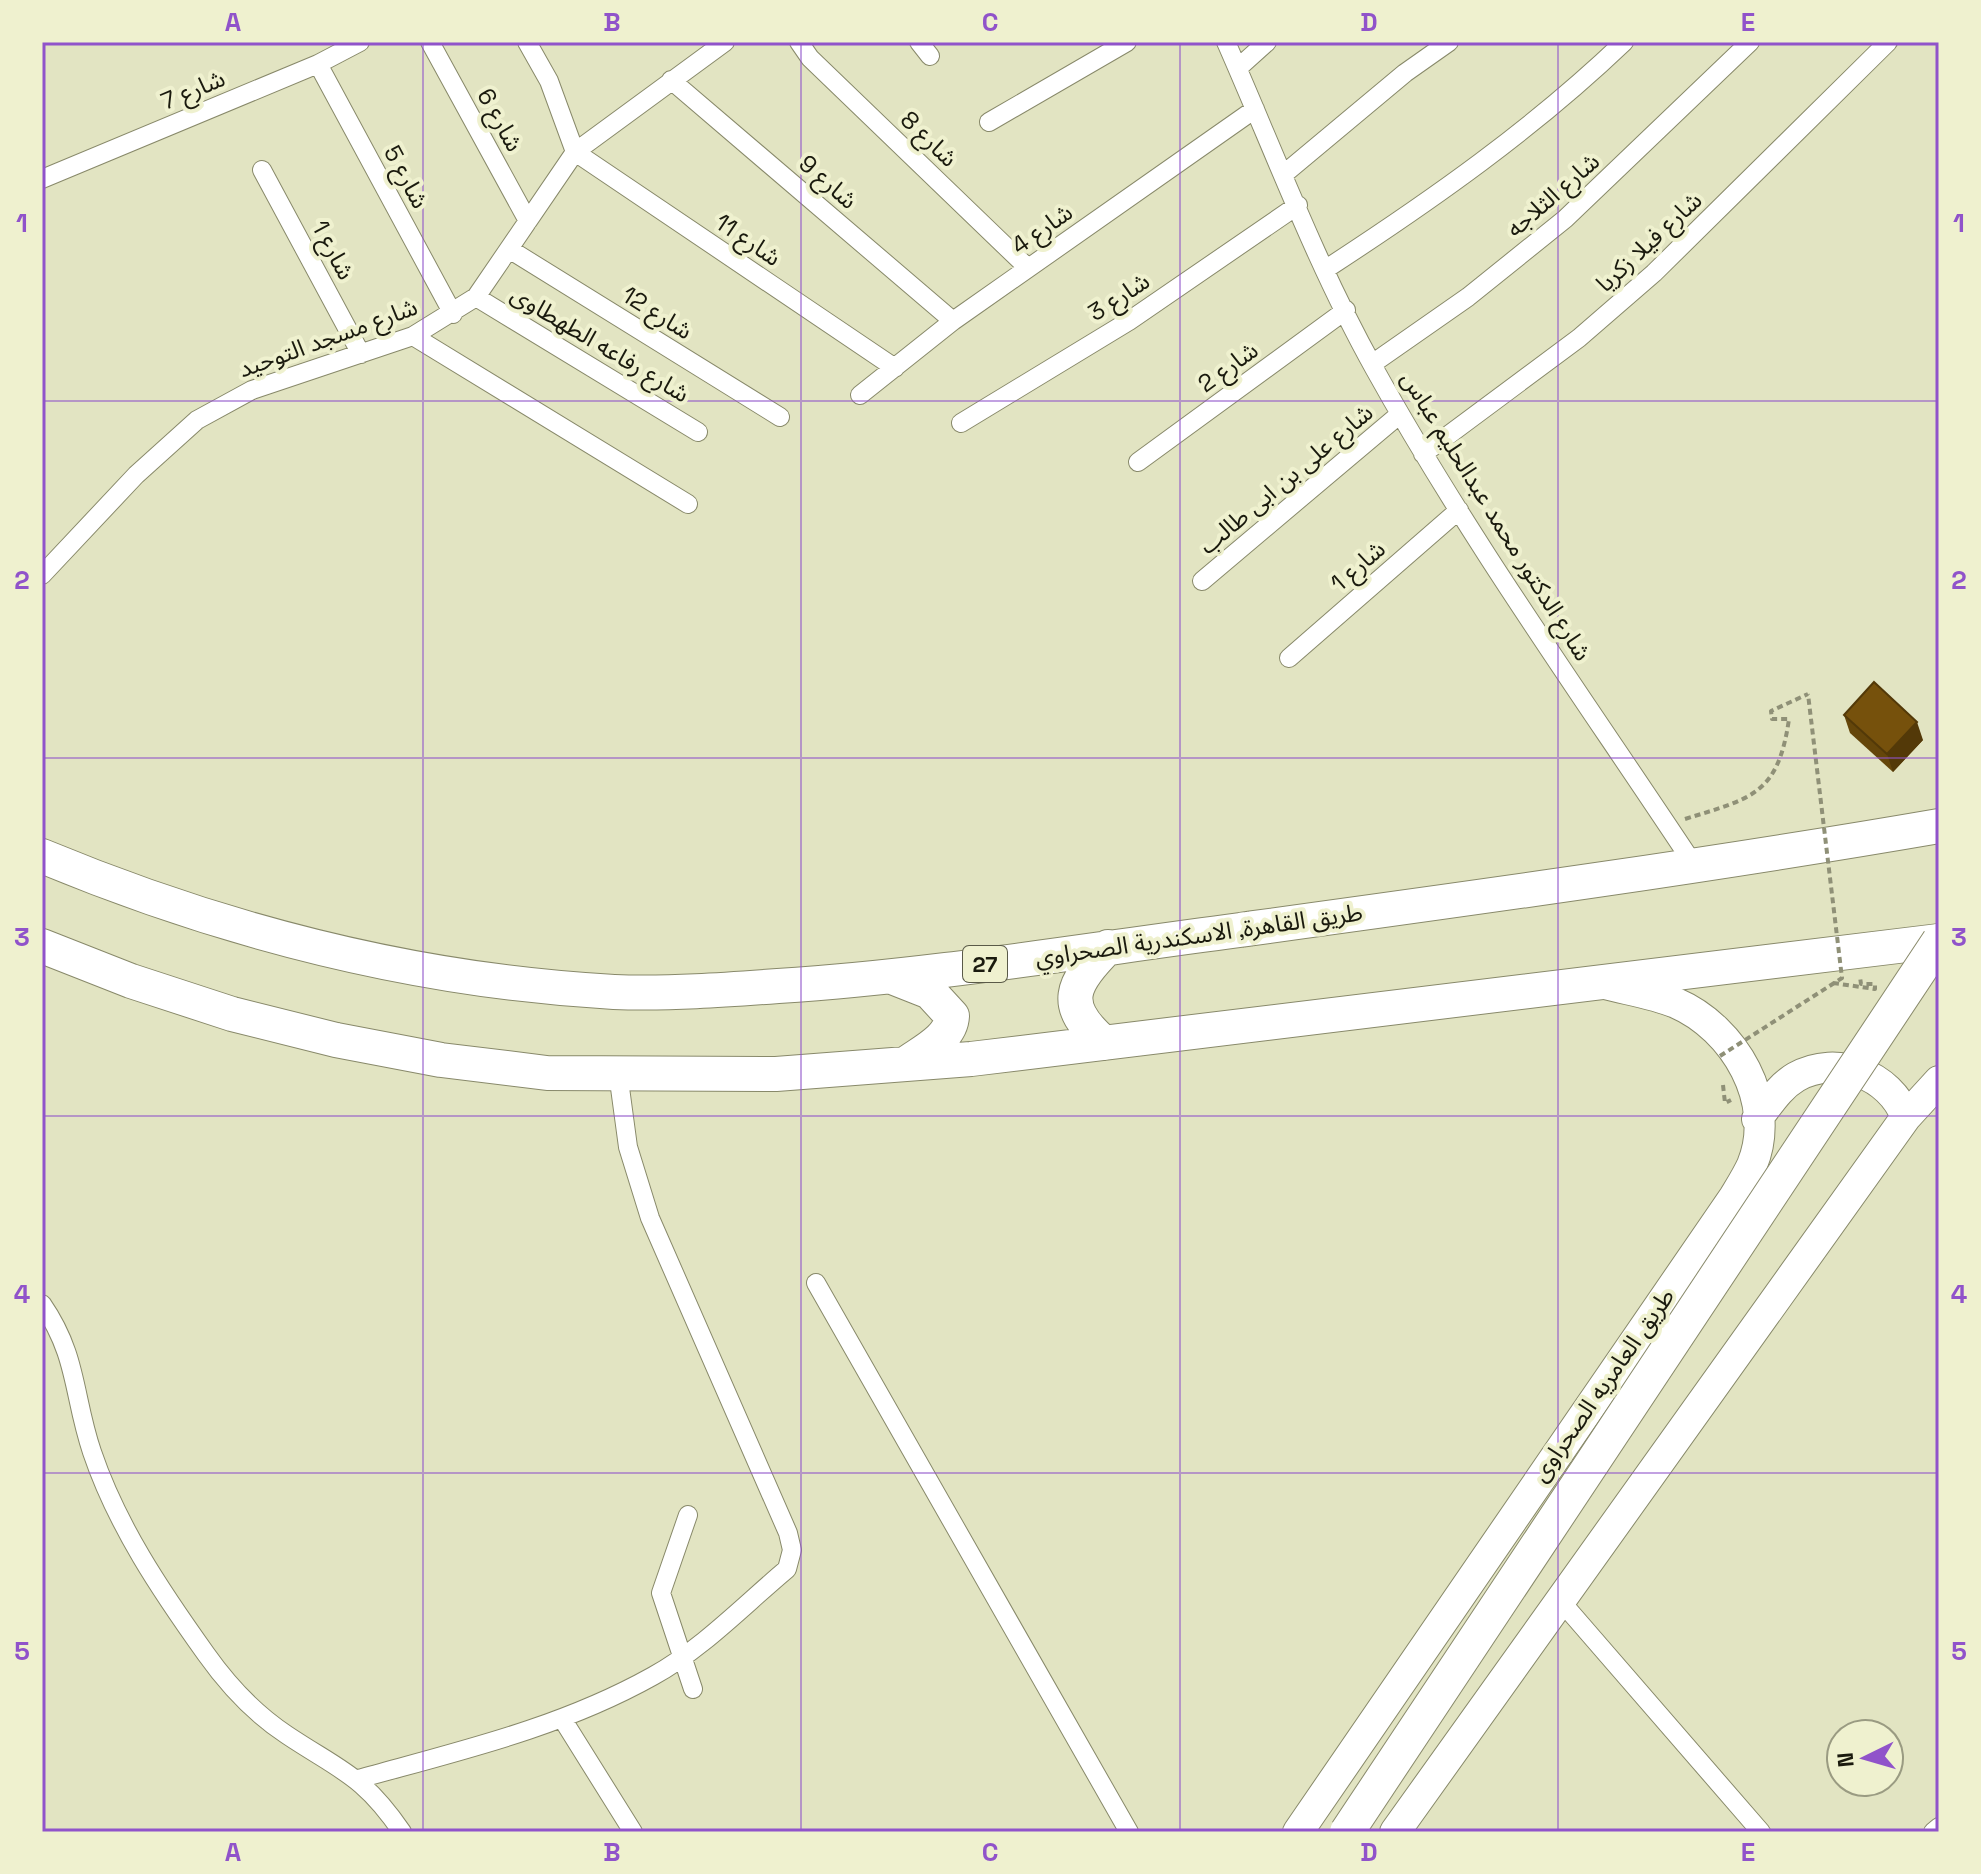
<svg xmlns="http://www.w3.org/2000/svg" width="1981" height="1874" viewBox="0 0 1981 1874" font-family="'Space Grotesk','Noto Sans Arabic',sans-serif">
	<style>
		.lines { fill: none; stroke-linecap: round; stroke-linejoin: round }
		.minor-casing { stroke: #88896a; stroke-width: 20 }
		.trunk-casing { stroke: #88896a; stroke-width: 32 }
		.motorway-casing { stroke: #88896a; stroke-width: 36 }
		.path { stroke: #8f9077; stroke-width: 4; stroke-dasharray: 6 4; stroke-linecap: butt }
		.minor { stroke: #fff; stroke-width: 18 }
		.trunk { stroke: #fff; stroke-width: 30 }
		.motorway { stroke: #fff; stroke-width: 34 }
		.motorway-bridge-casing { stroke: #88896a; stroke-width: 36; stroke-linecap: butt }
		.path-bridge { stroke: #8f9077; stroke-width: 4; stroke-dasharray: 6 4; stroke-linecap: butt }
		.motorway-bridge { stroke: #fff; stroke-width: 34 }
		.wall { fill: #65460a }
		.shaded-wall { fill: #533908 }
		.building { fill: #76510c; stroke: #533908; stroke-width: 2 }
		.grid { fill: none; stroke: #9053ca; stroke-width: 2; stroke-opacity: 0.55 }
		.labels { text-anchor: middle; stroke-width: 8; stroke-linejoin: round; paint-order: stroke }
		.shield { fill: #eff1cf; stroke: #5a5a48; stroke-width: 2 }
		.shield-label { font-size: 22px; font-weight: bold; fill: #1a1a0e }
		.street-label { font-size: 24px; fill: #1a1a0e; stroke: #eff1cf }
		.neatline { fill: none; stroke: #9053ca; stroke-width: 3 }
		.grid-label { font-size: 26px; text-anchor: middle; font-weight: bold; fill: #9053ca }
	</style>
	<rect width="100%" height="100%" fill="#e2e4c2"/>
	<g class="lines">
		<g class="minor-casing">
			<path id="minor" d="M430,42L528,221
				M527,42L549,81L575,152L895,368
				M799,42L810,58L1028,268
				M919,42L930,56
				M1226,42C1274,151 1316,264 1374,368C1470,541 1587,703 1696,868
				M318,64L453,314
				M1238,68L1267,42
				M671,80L953,321
				M989,122L1127,42
				M262,170L361,354
				M1284,174L1405,73L1449,42
				M42,179L318,64L360,42
				M509,249L780,417
				M1326,269C1432,200 1533,129 1624,42
				M476,297L698,432
				M413,336L688,504
				M1372,364L1468,297L1565,219L1750,42
				M860,395L953,321L1255,109
				M961,423L1129,321L1298,205
				M1423,454L1579,338L1654,273L1888,42
				M1138,462L1346,310
				M42,575L136,475L197,420L252,390L413,336L476,297L575,152L725,42
				M1202,581L1400,414
				M1289,658L1459,510
				M816,1283L1129,1832
				M42,1304C78,1356 73,1396 92,1452C117,1526 161,1591 206,1654C228,1685 255,1714 287,1735C341,1771 363,1775 402,1832
				M688,1515L661,1593L693,1689
				M1559,1599L1761,1832
				M563,1720L633,1832
				M358,1779C459,1751 560,1728 653,1676C702,1649 744,1605 787,1569L792,1550L788,1533L650,1218L628,1147L618,1073
				M1933,1832L1939,1827"/>
		</g>
		<g class="trunk-casing">
			<path id="trunk" d="M1757,1119C1769,1104 1779,1087 1796,1077C1837,1054 1890,1075 1906,1117
				M1298,1832L1734,1197C1740,1187 1747,1176 1752,1165C1778,1102 1734,1028 1676,1003C1654,994 1628,990 1605,984
				M1395,1832L1906,1117L1939,1081"/>
		</g>
		<g class="motorway-casing">
			<path id="motorway" d="M42,856C225,932 415,981 614,992C668,994 724,990 778,986C933,976 1086,950 1240,930C1473,898 1707,866 1939,826
				M42,946L131,981L232,1014L336,1040L441,1060L547,1073L776,1074L971,1059L1939,941
				M892,977L930,992L952,1016C951,1038 924,1051 907,1063
				M1104,1043C1060,1005 1071,984 1108,947"/>
		</g>
		<path class="path" d="M1685,819C1752,798 1778,795 1789,719H1772L1771,711L1808,694
			M1833,983L1875,989V984H1861L1860,977
			M1723,1085L1725,1103L1731,1100"/>
		<use href="#minor" class="minor"/>
		<use href="#trunk" class="trunk"/>
		<use href="#motorway" class="motorway"/>
		<g class="motorway-bridge-casing">
			<path id="motorway-bridge" d="M1347,1832L1939,941"/>
		</g>
		<path class="path-bridge" d="M1720,1056L1842,978L1808,694"/>
		<use href="#motorway-bridge" class="motorway-bridge"/>
	</g>
	<path class="wall" d="M1844,715L1923,740L1893,772L1850,733Z"/>
	<path class="shaded-wall" d="M1917,722L1923,740L1893,772L1887,754Z"/>
	<path class="building" d="M1874,682L1917,722L1887,754L1844,715Z"/>
	<path class="grid" d="M423,42V1832M801,42V1832M1180,42V1832M1558,42V1832M42,401H1939M42,758H1939M42,1116H1939M42,1473H1939"/>
	<g class="labels">
		<rect class="shield" x="963" y="946" width="44" height="36" rx="6"/>
		<g class="shield-label">
			<text x="985" y="972">27</text>
		</g>
		<g class="street-label">
			<text transform="translate(193 90) rotate(-23)" y="8">شارع 7</text>
			<text transform="translate(500 120) rotate(61)" y="8">شارع 6</text>
			<text transform="translate(929 139) rotate(44)" y="8">شارع 8</text>
			<text transform="translate(406 177) rotate(62)" y="8">شارع 5</text>
			<text transform="translate(828 182) rotate(41)" y="8">شارع 9</text>
			<text transform="translate(1553 195) rotate(-41)" y="8">شارع الثلاجه</text>
			<text transform="translate(1042 229) rotate(-35)" y="8">شارع 4</text>
			<text transform="translate(748 240) rotate(34)" y="8">شارع 11</text>
			<text transform="translate(1649 242) rotate(-43)" y="8">شارع فيلا زكريا</text>
			<text transform="translate(333 250) rotate(62)" y="8">شارع 1</text>
			<text transform="translate(1119 297) rotate(-33)" y="8">شارع 3</text>
			<text transform="translate(657 313) rotate(32)" y="8">شارع 12</text>
			<text transform="translate(328 338) rotate(-20)" y="8">شارع مسجد التوحيد</text>
			<text transform="translate(600 344) rotate(31)" y="8">شارع رفاعه الطهطاوى</text>
			<text transform="translate(1228 367) rotate(-36)" y="8">شارع 2</text>
			<text transform="translate(1286 479) rotate(-40)" y="8">شارع على بن ابى طالب</text>
			<text transform="translate(1496 516) rotate(58)" y="8">شارع الدكتور محمد عبدالحليم عباس</text>
			<text transform="translate(1358 566) rotate(-41)" y="8">شارع 1</text>
			<text transform="translate(1199 935) rotate(-8)" y="8">طريق القاهرة, الاسكندرية الصحراوي</text>
			<text transform="translate(1603 1385) rotate(-55)" y="8">طريق العامريه الصحراوى</text>
		</g>
	</g>
	<rect width="1981" height="1874" fill="none" stroke="#eff1cf" stroke-width="88"/>
	<g transform="translate(1865 1758) rotate(265)"><circle r="38" fill="#eff1cf" stroke="#9a9b82" stroke-width="2"/>
	<path d="M0-6L14 30L0 20L-14 30Z" fill="#9053ca"/>
	<text y="-12" font-size="22" font-weight="bold" text-anchor="middle" fill="#1a1a0e">N</text>
	</g>
	<rect x="44" y="44" width="1893" height="1786" class="neatline"/>
	<g class="grid-label">
		<text x="233" y="31">A</text>
		<text x="612" y="31">B</text>
		<text x="990" y="31">C</text>
		<text x="1369" y="31">D</text>
		<text x="1748" y="31">E</text>
		<text x="22" y="232">1</text>
		<text x="1959" y="232">1</text>
		<text x="22" y="589">2</text>
		<text x="1959" y="589">2</text>
		<text x="22" y="946">3</text>
		<text x="1959" y="946">3</text>
		<text x="22" y="1303">4</text>
		<text x="1959" y="1303">4</text>
		<text x="22" y="1660">5</text>
		<text x="1959" y="1660">5</text>
		<text x="233" y="1861">A</text>
		<text x="612" y="1861">B</text>
		<text x="990" y="1861">C</text>
		<text x="1369" y="1861">D</text>
		<text x="1748" y="1861">E</text>
	</g>
</svg>
